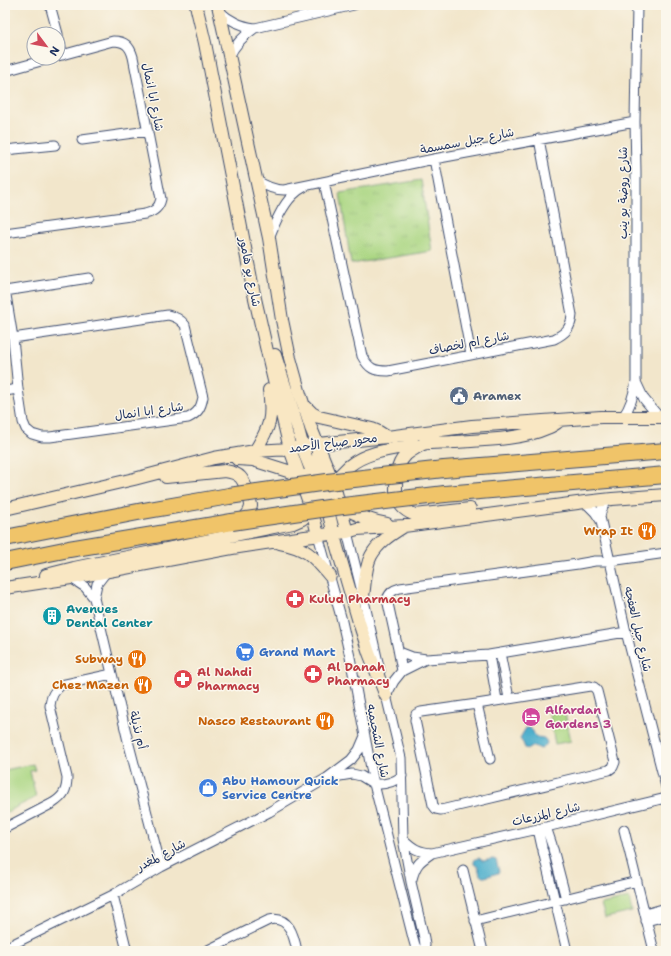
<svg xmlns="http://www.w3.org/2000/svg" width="671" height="956" viewBox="0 0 671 956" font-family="'Shantell Sans','Playpen Sans Arabic',sans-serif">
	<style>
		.grass { fill: url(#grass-tufts); stroke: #628270 }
		.garden { fill: #aad682; stroke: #628270 }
		.water { fill: #4dafcc; stroke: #346f95 }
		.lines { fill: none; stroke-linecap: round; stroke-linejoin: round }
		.street-casing { stroke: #3b4a6e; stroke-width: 11 }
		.secondary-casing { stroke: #3b4a6e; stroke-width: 14 }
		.highway-casing { stroke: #3b4a6e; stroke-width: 18 }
		.street { stroke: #fff; stroke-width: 9 }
		.secondary { stroke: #f9e7c3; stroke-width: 12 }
		.highway { stroke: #f0c469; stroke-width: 16 }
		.highway-bridge-casing { stroke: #3b4a6e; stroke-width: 18; stroke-linecap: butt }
		.highway-bridge { stroke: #f0c469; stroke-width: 16 }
		.labels { text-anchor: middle; stroke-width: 3; stroke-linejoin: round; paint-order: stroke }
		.street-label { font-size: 12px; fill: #1b2f5e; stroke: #fbf7ec }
		.service-label { font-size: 12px; font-weight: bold; fill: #4e5e75; stroke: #fbf7ec; text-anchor: start }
		.food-label { font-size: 12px; font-weight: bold; fill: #c56008; stroke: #fbf7ec; text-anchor: end }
		.health-label { font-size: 12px; font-weight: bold; fill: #be3a42; stroke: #fbf7ec; text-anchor: start }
		.culture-label { font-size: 12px; font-weight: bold; fill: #0d838f; stroke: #fbf7ec; text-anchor: start }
		.shop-label { font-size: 12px; font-weight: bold; fill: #366cbe; stroke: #fbf7ec; text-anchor: start }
		.hotel-label { font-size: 12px; font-weight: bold; fill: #b23c85; stroke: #fbf7ec; text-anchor: start }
	</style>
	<defs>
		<pattern id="grass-tufts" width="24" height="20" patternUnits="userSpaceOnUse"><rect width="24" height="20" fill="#aad682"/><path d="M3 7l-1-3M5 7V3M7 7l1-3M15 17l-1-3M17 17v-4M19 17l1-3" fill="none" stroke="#92b873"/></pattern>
	</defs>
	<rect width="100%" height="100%" fill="#fbf7ec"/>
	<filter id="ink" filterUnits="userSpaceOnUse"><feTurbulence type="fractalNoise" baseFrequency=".025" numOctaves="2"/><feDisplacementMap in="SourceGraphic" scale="8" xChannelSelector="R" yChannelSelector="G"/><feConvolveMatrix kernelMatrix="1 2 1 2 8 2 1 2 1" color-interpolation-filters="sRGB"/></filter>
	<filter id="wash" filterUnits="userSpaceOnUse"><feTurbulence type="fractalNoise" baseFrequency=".012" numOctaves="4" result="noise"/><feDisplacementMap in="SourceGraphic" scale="16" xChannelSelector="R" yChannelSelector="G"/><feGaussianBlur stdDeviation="0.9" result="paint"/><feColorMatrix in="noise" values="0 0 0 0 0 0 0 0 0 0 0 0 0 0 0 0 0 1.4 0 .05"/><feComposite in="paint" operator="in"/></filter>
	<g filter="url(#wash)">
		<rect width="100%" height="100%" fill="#f2e6cb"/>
		<path class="grass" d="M421,180L432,251L351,264L340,193Z"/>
		<path class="garden" d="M564,709L571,741L555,744L549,713Z
			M33,764L35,770L30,771L36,797L5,813V770Z
			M629,898L632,912L605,918L601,904Z"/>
		<path class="water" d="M526,728C533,727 533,733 536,737C541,738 545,736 547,743L545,746L541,749L534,746L529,749L525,748L523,743L520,739V738Z
			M479,858L483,861L493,859L496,860L499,871L498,873L485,877H482L480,875L478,867L474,864V862L475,859Z"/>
	</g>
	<g filter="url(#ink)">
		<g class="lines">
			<g class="street-casing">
				<path id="street" d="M50,5L58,34
					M219,11C230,21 240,26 255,28L354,5
					M58,35L63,55
					M229,57C235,44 243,36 255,28
					M5,71L52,58
					M82,140L148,131
					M5,150L55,145
					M434,159L471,355
					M256,180C265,186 273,190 284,190L434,159L635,122
					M324,182L362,356C369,369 374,371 388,371L554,339C566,333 571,328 572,315L539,139
					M5,233L145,214C154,212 159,208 161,199L133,57C130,46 125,41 113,41L58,56
					M269,238C275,223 282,206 293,195C296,192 300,189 304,187
					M5,289L13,338L18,389L23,422L26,429L32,434L42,437H50L188,418C198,413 201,408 203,397L185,325C180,319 176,317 168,315L13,338
					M5,291L89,278
					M636,382L644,399L659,417
					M5,391L18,389
					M623,417C631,406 634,395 636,381V171L635,122L637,5
					M611,499C604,502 601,509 600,517L626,632L666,787
					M585,502L595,512L601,521
					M347,532L363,596L380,671
					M318,535L341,617L350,657L374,784L413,938L415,945L418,951
					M107,571L97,584L94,598L127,737L161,867
					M71,578L85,587L94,598
					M399,652L412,657L426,659L489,655L626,632
					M500,653L509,698
					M489,655L497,700
					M402,671L398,649L387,599C390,592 393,590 400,588L578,564L595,561H610L666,553
					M385,691L401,758L403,839L411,882L424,938L425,945L424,951
					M386,696L394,681L402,671L426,659
					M477,704L421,712L416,714L415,720L433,805L436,809L441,810L609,770L613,767L615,762L597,691L594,687L590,686L477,704L490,759
					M328,778L352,774L361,776L374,784
					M374,784C385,785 393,783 402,776
					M546,827L552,845
					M5,828L53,803C64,796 67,790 67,777L50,706C51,696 54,691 61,685L112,674
					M538,829L542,847
					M624,830L654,951
					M403,839C413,849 419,852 432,853L538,829L666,798
					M553,849L566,899
					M543,851L567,951
					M463,870L483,951
					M412,879C416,864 419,862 432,853
					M113,895L127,951
					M645,914L666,908
					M475,921L637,881
					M646,921L666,916
					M5,948L113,895L161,867L269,812L310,788L327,778L351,760L359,750L365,736
					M206,951L269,920C289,915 294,936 297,951"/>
			</g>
			<g class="secondary-casing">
				<path id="secondary" d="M196,5L205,43L254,294L267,351L290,449L312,511L318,535
					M218,5L269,238L282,320L290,358L300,394L311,428L333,482L347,532
					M275,355C283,380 291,404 298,429C303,448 307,465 318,481
					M304,405L312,413L319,417L372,429L379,432L387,437
					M255,451C270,427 273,418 269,390
					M237,459L253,460L310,478L319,486L324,494L337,547L359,622L369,653L386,696
					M166,477L225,471C241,473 243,479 248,493C249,497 251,502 251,506C250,514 244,519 238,523
					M332,484L333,482C339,476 344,471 349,466C367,451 394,449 416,445
					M340,505C354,514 370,521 387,524
					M5,509L134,479L214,458L255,451L290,449L318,444L387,437L472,426L601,417H666
					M470,509L415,515C403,510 397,504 396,490C396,479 396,465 405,456C407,453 419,446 423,444C429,442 446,443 453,442C483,440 520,440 547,428C551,427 555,424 558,422
					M280,543C307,548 313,556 330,576
					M46,575L74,568L293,523L302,519L312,511L316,497L319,486L318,452
					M5,588L71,578L232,548L305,537L347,532L357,529L404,526L585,502L612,499L666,495
					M363,596C365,584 365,567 371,556C378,543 390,535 403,527"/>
			</g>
			<g class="highway-casing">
				<path id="highway" d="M444,469L666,451
					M445,494L666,475
					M5,538L143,511L229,496
					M5,562L69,549L232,522"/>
			</g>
			<use href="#street" class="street"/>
			<use href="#secondary" class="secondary"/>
			<use href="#highway" class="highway"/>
			<g class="highway-bridge-casing">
				<path id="highway-bridge" d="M229,496L327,482L444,469
					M232,522L335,507L445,494"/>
			</g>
			<use href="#highway-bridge" class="highway-bridge"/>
		</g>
	</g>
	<defs>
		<g id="civic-disc" transform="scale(1)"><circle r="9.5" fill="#5c6f8a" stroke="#fbf7ec"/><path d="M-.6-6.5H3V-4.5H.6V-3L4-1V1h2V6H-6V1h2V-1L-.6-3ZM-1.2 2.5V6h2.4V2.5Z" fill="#fff"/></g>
		<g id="restaurant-disc" transform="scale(1)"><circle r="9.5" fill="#e8710a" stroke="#fbf7ec"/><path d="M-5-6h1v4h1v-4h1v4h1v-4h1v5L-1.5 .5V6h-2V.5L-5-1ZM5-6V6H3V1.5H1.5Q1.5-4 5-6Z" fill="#fff"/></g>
		<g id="pharmacy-disc" transform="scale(1)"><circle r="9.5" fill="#e0444e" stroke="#fbf7ec"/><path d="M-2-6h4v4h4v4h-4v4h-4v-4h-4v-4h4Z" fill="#fff"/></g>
		<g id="building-disc" transform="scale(1)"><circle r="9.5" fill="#0f9aa8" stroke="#fbf7ec"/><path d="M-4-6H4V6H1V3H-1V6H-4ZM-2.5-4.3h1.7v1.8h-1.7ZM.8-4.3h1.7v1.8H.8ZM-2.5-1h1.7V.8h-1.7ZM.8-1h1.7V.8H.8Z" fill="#fff"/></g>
		<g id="supermarket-disc" transform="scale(1)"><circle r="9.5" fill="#3f7fe0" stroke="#fbf7ec"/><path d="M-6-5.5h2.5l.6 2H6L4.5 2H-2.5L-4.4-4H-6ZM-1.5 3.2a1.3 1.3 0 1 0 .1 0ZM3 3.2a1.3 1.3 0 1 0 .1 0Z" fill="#fff"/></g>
		<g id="hotel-disc" transform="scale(1)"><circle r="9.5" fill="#d1479c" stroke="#fbf7ec"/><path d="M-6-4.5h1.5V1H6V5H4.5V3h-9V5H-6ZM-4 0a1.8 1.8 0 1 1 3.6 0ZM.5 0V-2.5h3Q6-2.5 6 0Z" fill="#fff"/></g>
		<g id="shop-disc" transform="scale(1)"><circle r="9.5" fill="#3f7fe0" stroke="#fbf7ec"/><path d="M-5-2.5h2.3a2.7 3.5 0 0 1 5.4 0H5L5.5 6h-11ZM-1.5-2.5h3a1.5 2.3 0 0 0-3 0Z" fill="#fff"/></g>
	</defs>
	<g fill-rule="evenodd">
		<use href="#civic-disc" x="459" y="396"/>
		<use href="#restaurant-disc" x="647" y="531"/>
		<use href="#pharmacy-disc" x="295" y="599"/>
		<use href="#building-disc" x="52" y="616"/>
		<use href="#supermarket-disc" x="245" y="652"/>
		<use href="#restaurant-disc" x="137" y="659"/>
		<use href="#pharmacy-disc" x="313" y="674"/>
		<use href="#pharmacy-disc" x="183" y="679"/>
		<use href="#restaurant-disc" x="143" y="685"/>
		<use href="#hotel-disc" x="531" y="717"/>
		<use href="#restaurant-disc" x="325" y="721"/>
		<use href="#shop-disc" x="208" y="788"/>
	</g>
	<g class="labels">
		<g class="street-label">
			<text transform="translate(153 97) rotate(79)" y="4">شارع ابا انمال</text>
			<text transform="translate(467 141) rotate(-11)" y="4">شارع جبل سمسمة</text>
			<text transform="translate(623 193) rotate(-90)" y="4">شارع روضة بو ينب</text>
			<text transform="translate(250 272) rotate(79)" y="4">شارع بو هامور</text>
			<text transform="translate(469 343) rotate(-11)" y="4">شارع ام لخصاف</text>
			<text transform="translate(149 411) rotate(-8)" y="4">شارع ابا انمال</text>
			<text transform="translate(333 443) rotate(-7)" y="4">محور صباح الأحمد</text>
			<text transform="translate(638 629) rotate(77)" y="4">شارع جبل العفجه</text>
			<text transform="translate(138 730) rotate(76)" y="4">أم نذيلة</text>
			<text transform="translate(378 741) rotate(79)" y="4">شارع الشحيميه</text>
			<text transform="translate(546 814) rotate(-13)" y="4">شارع المزرعات</text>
			<text transform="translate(161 855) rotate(-28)" y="4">شارع لمغدر</text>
		</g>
		<g class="service-label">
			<text x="473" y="400">Aramex</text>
		</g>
		<g class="food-label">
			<text x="633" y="535">Wrap It</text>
			<text x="123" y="663">Subway</text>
			<text x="129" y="689">Chez Mazen</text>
			<text x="311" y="725">Nasco Restaurant</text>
		</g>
		<g class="health-label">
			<text x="309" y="603">Kulud Pharmacy</text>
			<text x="327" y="671">Al Danah<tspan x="327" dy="14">Pharmacy</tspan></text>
			<text x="197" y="676">Al Nahdi<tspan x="197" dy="14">Pharmacy</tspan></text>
		</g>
		<g class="culture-label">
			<text x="66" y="613">Avenues<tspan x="66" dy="14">Dental Center</tspan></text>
		</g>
		<g class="shop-label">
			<text x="259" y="656">Grand Mart</text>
			<text x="222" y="785">Abu Hamour Quick<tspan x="222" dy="14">Service Centre</tspan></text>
		</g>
		<g class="hotel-label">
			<text x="545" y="714">Alfardan<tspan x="545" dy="14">Gardens 3</tspan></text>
		</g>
	</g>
	<rect width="671" height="956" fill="none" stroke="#fbf7ec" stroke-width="20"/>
	<g transform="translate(46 46) rotate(122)"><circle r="19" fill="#fbf7ec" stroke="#a1a7b3"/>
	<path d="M0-3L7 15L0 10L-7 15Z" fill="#d1495b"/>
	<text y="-6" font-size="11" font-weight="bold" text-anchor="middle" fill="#1b2f5e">N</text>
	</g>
</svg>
